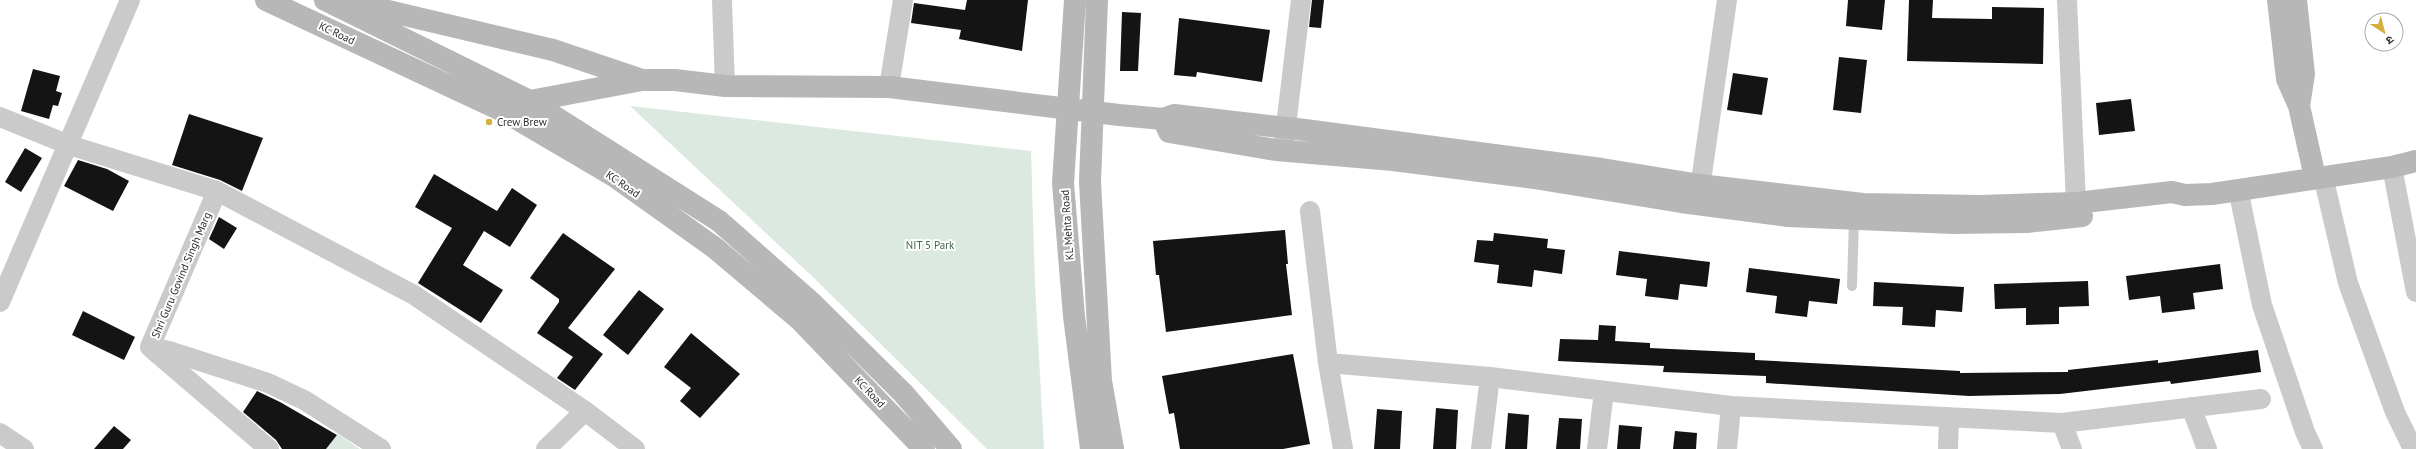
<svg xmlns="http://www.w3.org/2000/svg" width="2416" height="449" viewBox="0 0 2416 449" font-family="'PT Sans','Noto Sans Devanagari',sans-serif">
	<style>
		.green { fill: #dce9e0 }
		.building { fill: #141414 }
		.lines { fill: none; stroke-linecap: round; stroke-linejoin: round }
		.lane { stroke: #cacaca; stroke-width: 10 }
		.street { stroke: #cacaca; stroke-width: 20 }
		.secondary { stroke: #b7b7b7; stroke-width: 22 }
		.poi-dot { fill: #d5b03f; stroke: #fff; stroke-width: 1.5 }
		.labels { text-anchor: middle; stroke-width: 4; stroke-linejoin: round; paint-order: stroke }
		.street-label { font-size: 11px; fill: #2d2d2d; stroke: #fff }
		.poi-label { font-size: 11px; fill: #2d2d2d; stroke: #fff; text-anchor: start }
		.park-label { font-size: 11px; fill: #3f644c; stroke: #fff }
	</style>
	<rect width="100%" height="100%" fill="#fff"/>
	<path class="green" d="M630,106L1031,151L1035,284L1044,449H987L815,279Z
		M338,434L360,449H326Z"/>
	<path class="building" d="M967,0H1028L1022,51L959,39L961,30L911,23L914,3L965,10Z
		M1312,0H1324L1321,28L1309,27Z
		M1848,0H1885L1882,30L1846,26Z
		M1909,0H1933L1932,18L1992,19V7L2044,8L2043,64L1907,61Z
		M1122,12L1141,13L1138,71H1120Z
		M1179,18L1270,30L1262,82L1197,72L1196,77L1174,75Z
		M1839,57L1867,60L1861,113L1833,110Z
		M33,69L60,76L56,91L62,93L58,106L53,105L49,119L21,111Z
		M1733,73L1768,78L1762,115L1727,110Z
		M2131,99L2135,131L2099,135L2096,103Z
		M189,114L263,138L242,191L220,180L172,165Z
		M25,148L42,158L21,192L5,182Z
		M78,160L107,169L129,181L113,211L64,186Z
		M434,174L497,211L512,188L537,205L510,247L484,231L463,265L503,290L481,323L418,283L452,228L415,207Z
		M219,217L237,228L224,249L209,239Z
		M1285,230L1288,264H1286L1292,315L1166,332L1159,275H1156L1153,241Z
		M563,233L615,269L568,328L603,354L575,390L557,378L573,357L537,333L559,302V299L530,278Z
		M1494,233L1548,239L1547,248L1565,250L1562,274L1534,270L1532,287L1497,283L1499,265L1474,262L1477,240L1493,241Z
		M1619,251L1710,262L1707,287L1680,284L1678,300L1645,296L1647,279L1616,275Z
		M2220,264L2223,289L2193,293L2195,309L2162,313L2160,296L2129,300L2126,276Z
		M1749,268L1840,279L1837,304L1809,301L1807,317L1775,313L1777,296L1746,292Z
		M2088,281L2089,306L2059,307V324L2026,325V308L1995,309L1994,284Z
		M1874,282L1964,287L1962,312L1936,310L1935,327L1902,325L1903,307L1873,306Z
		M639,290L664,309L628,355L603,335Z
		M83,311L135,337L124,360L72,335Z
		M1599,325L1616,326L1615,341L1650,343V348L1755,353V360L1960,371V373L2068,372V370L2158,360V363L2258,350L2261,372L2171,384L2170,381L2060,394L1969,396L1766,383V376L1663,372L1664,366L1558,361L1560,339L1598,340Z
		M691,333L740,374L700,418L680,401L691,388L664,367Z
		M1293,354L1310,444L1283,449H1180L1174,413L1169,414L1162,376Z
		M257,391L280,402L337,435L326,449H282L276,440L243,412Z
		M1436,408L1458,410L1456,449H1433Z
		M1377,409L1402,411L1400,449H1374Z
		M1508,413L1529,415L1527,449H1505Z
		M1559,418L1582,419L1580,449H1556Z
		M1619,425L1642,427L1640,449H1617Z
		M114,426L131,440L123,449H94Z
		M1675,431L1697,433L1696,449H1673Z"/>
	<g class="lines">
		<path class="lane" d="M1852,286L1854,219"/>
		<path class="street" d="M722,0L725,86
			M2067,0L2076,203
			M889,87L903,0
			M0,117L69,145L217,191L414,295L585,411L635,449
			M1283,151L1301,0
			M2392,167L2416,292
			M2323,176L2348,283L2395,412L2413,449
			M2238,189L2262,305L2305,432L2313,449
			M1698,202L1727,0
			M1310,211L1328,363L1343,449
			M0,302L130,0
			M150,347L169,351L268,383L304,400L381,449
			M150,347L217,191
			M152,349L269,449
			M1328,363L1490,377L1731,406L2062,423L2261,399
			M2191,407L2207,449
			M2062,423L2072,449
			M0,433L24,449
			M546,449L585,411
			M1481,449L1490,377
			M1597,449L1604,391
			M1727,449L1731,406
			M1948,449L1949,417"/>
		<path class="secondary" d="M266,0L505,112L614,176L715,248L799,319L924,449
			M325,0L530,101L719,221L812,303L903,393L951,449
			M1075,0L1063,183L1074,316L1091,449
			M1097,0L1090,182L1101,381L1113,449
			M2278,0L2287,79L2299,106L2315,177
			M2296,0L2304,74L2299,106
			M346,1L553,50L639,79
			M505,112L530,101L642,80H675L725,86L889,87L1119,115L1163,119L1174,115L1305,130L1602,169L1700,185L1863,204L1980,206L2076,203L2172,192L2185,195L2212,194L2392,167L2416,161
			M1163,119L1169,132L1276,150L1393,160L1534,178L1681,202L1788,216L1953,223L2027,222L2082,216"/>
	</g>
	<circle class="poi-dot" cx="489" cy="122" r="4"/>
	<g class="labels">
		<g class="street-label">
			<text transform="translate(337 33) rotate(25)" y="4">KC Road</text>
			<text transform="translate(623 184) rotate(34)" y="4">KC Road</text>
			<text transform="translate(1067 225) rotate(-94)" y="4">KL Mehta Road</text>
			<text transform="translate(181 275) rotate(-67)" y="4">Shri Guru Govind Singh Marg</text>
			<text transform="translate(870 392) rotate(46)" y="4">KC Road</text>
		</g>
		<g class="poi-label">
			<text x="497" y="126">Crew Brew</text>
		</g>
		<g class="park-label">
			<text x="930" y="249">NIT 5 Park</text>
		</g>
	</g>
	<g transform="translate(2384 32) rotate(144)"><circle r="19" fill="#ffffff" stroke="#ababab"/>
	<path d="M0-3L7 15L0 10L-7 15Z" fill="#d5b03f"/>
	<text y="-6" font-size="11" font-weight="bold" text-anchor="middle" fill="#2d2d2d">उ</text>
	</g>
</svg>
